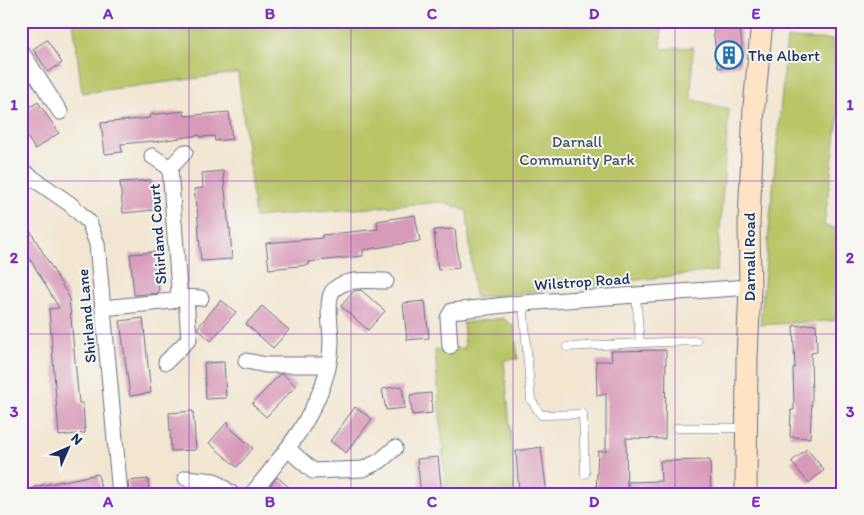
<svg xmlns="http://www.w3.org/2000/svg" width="864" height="515" viewBox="0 0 864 515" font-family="Itim,sans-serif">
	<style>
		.green { fill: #b9c566; stroke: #6a7a62 }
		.building { fill: #d89ab9 }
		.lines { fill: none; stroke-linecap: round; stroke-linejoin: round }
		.service-casing { stroke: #666f86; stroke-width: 9 }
		.minor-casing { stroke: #666f86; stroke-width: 17 }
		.secondary-casing { stroke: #666f86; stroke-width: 23 }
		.service { stroke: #fff; stroke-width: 8 }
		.minor { stroke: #fff; stroke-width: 15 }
		.secondary { stroke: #fee4c5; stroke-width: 21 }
		.grid { fill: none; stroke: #7b2cbf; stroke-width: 1; stroke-opacity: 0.55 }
		.labels { text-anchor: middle; stroke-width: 4; stroke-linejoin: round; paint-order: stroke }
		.poi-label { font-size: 16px; fill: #1b2f5e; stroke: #f6f6f2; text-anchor: start }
		.park-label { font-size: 16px; fill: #425460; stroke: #f6f6f2 }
		.street-label { font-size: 16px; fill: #1b2f5e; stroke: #f6f6f2 }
		.neatline { fill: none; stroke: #7b2cbf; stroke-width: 2 }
		.grid-label { font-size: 16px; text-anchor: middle; font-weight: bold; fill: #7b2cbf }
	</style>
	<rect width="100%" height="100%" fill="#f6f6f2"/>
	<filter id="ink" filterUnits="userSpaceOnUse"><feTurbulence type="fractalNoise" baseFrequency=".02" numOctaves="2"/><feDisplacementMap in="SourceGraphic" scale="10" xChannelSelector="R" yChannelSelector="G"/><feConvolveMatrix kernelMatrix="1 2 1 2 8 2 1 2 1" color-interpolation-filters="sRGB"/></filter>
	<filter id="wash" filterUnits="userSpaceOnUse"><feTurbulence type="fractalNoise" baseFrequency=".0096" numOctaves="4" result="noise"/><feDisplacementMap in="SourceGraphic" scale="20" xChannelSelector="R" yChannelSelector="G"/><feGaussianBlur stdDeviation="1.12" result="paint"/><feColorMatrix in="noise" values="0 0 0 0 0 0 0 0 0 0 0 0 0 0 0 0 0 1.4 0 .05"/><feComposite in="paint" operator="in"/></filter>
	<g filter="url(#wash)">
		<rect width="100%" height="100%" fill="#f2e6d1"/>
		<path class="green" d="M73,21H662L661,49L693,47L691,99L729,109L717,271L476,298L473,283L467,211L443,202L255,217L238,73L82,93Z
			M787,38L843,40V80L824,226L843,229V320L760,325Z
			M503,318L514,327L518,359L504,360L516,494H446L435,350L465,348L463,323Z"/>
		<g id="blocks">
			<path class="building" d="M712,21H739L742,45L740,65L718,68Z
				M47,40L62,63L48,72L33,49Z
				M38,102L59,133L35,149L21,128V113Z
				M184,111L185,116L229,112L232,139L215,141L214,136L200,137V135L153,142V141L121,144L122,152L105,154L101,123L150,118L149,115Z
				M223,171L229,229L230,228L232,259L201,261L197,207H196L194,189L203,188L202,173Z
				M151,180L154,210L123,213L120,182Z
				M21,215L69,297L79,403H83L85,433L59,436L49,309L59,308L21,244Z
				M415,215L420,241L363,250V256L309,262V265L269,269L266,243L322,238V235L378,229L377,221Z
				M455,229L459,268L438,270L434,230Z
				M155,252L159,293L134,295L130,254Z
				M361,290L385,311L368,330L341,306L354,291Z
				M221,300L236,312L211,341L198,329V327Z
				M425,301L429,338L407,340L403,303Z
				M262,306L289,330L273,348L246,324Z
				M143,318L151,393L130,396L120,321Z
				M816,324L817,352L811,353L812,400L810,438L790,437L791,410H794L793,368H795L793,326Z
				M666,350L665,439L626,438L627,494H596L598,451H606V394L597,396L596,361H612L611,351Z
				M224,362L226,398L206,399L204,363Z
				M280,374H283L296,386L266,417L252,404Z
				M402,386L405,408L386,410L382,389Z
				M431,393L432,413L412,415L410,395Z
				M355,407L372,419L346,453L330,441Z
				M193,411L196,450L171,451L169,413Z
				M228,421L229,427L253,448L237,467L209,443Z
				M541,447L547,494H519L516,451Z
				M807,449L824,470L809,483L791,462Z
				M438,457L442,494H421L417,459Z
				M710,460L711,494H628V482L661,481L660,461Z
				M98,474L102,494H34V487Z
				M277,477L297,494H264Z
				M148,479L149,494H129L128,481Z"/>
		</g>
	</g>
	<g filter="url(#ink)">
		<use href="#blocks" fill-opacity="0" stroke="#666f86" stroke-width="1"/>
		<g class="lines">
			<g class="service-casing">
				<path id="service" d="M523,303L531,400L541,415L583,414L585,474
					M640,343L697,341
					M567,347L640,343L636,295
					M677,428H745"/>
			</g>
			<g class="minor-casing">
				<path id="minor" d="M21,51L60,112
					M152,156L170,168L185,152
					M21,170L70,204L89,222L97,244L120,494
					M177,297L201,298
					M103,308L172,301L177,297L179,290L170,168
					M450,346L448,318L452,311L523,303L750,287
					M246,361L266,365H328
					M166,362L189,339L186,298
					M288,449L313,471L363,469L380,461L395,448
					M186,478L214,481L232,494
					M252,494C283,455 316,417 328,368C330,359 331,350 331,341C331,329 326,302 332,292C343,277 370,281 386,281"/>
			</g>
			<g class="secondary-casing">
				<path id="secondary" d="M746,494L747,358L750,287L749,221L754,107L762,21"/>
			</g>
			<use href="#service" class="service"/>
			<use href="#minor" class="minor"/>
			<use href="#secondary" class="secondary"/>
		</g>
	</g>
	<path class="grid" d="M189,21V494M351,21V494M513,21V494M675,21V494M21,181H843M21,334H843"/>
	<defs>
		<g id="building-ring" transform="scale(1.4375)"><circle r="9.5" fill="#f6f6f2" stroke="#1f6fb2" stroke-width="1.5"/><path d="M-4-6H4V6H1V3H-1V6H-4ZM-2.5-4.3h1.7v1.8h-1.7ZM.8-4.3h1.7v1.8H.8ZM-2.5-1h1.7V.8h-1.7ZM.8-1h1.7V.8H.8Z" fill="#1f6fb2"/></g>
	</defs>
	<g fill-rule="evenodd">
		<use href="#building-ring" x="729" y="55"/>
	</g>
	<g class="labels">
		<g class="poi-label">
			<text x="748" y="61">The Albert</text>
		</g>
		<g class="park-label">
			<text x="577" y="147">Darnall<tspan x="577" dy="18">Community Park</tspan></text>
		</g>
		<g class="street-label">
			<text transform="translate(157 234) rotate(-94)" y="6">Shirland Court</text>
			<text transform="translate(749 257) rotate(-90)" y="6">Darnall Road</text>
			<text transform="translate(582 281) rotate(-4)" y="6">Wilstrop Road</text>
			<text transform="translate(86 316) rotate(-95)" y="6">Shirland Lane</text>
		</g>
	</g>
	<rect width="864" height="515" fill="none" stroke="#f6f6f2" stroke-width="55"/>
	<g transform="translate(68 448) rotate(45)" stroke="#f6f6f2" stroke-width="4" paint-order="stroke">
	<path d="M0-4L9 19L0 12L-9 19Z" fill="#1b2f5e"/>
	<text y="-8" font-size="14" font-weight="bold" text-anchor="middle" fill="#1b2f5e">N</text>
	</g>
	<rect x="28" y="28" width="808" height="460" class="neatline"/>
	<g class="grid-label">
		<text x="108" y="19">A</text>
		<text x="270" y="19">B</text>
		<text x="432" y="19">C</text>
		<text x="594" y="19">D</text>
		<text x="756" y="19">E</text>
		<text x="14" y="110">1</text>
		<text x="850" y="110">1</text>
		<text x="14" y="263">2</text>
		<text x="850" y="263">2</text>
		<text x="14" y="417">3</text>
		<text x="850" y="417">3</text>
		<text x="108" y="507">A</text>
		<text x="270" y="507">B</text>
		<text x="432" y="507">C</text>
		<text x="594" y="507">D</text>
		<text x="756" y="507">E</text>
	</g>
</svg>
